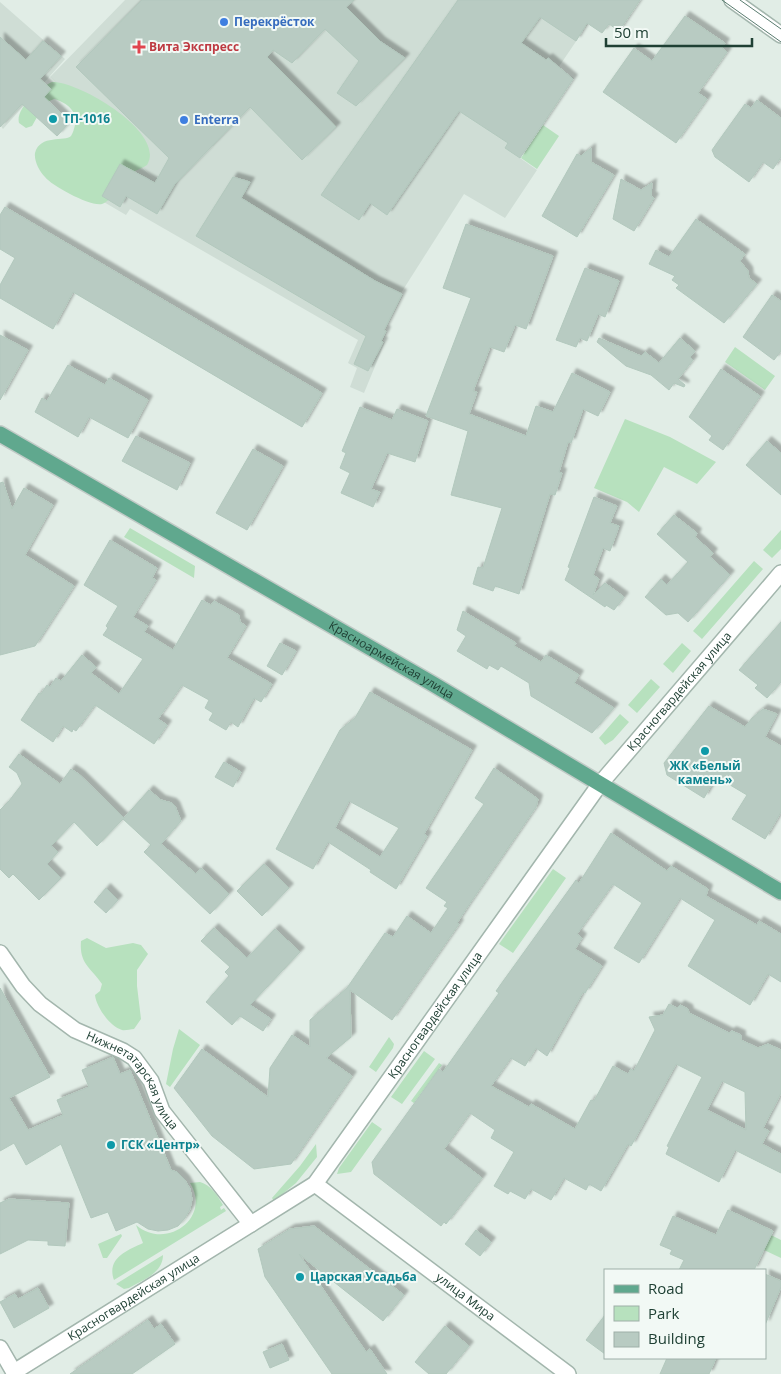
<svg xmlns="http://www.w3.org/2000/svg" width="781" height="1374" viewBox="0 0 781 1374" font-family="'Open Sans',sans-serif">
	<style>
		.built { fill: #cfddd5 }
		.green { fill: #b7e1be }
		.building { fill: #b8cbc2; stroke: #b2c8bd; fill-rule: evenodd; filter: url(#shadow) }
		.lines { fill: none; stroke-linecap: round; stroke-linejoin: round }
		.minor-casing { stroke: #a3b6ad; stroke-width: 18 }
		.major-casing { stroke: #c0cac6; stroke-width: 18 }
		.minor { stroke: #fff; stroke-width: 15 }
		.major { stroke: #60a88e; stroke-width: 15 }
		.tram { stroke: #597c6f; stroke-width: 1 }
		.shop-dot { fill: #3f7fe0; stroke: #f2f9f5; stroke-width: 2 }
		.health-dot { fill: #e0444e; stroke: #f2f9f5; stroke-width: 2 }
		.culture-dot { fill: #0f9aa8; stroke: #f2f9f5; stroke-width: 2 }
		.labels { text-anchor: middle; stroke-width: 4; stroke-linejoin: round; paint-order: stroke }
		.shop-label { font-size: 12px; font-weight: bold; fill: #366cbe; stroke: #f2f9f5; text-anchor: start }
		.health-label { font-size: 12px; font-weight: bold; fill: #be3a42; stroke: #f2f9f5; text-anchor: start }
		.culture-label { font-size: 12px; font-weight: bold; fill: #0d838f; stroke: #f2f9f5; text-anchor: start }
		.street-label { font-size: 12px; fill: #1f4034; stroke: #f2f9f5 }
	</style>
	<defs>
		<filter id="shadow"><feDropShadow dx="4.5" dy="-4.5" stdDeviation="1" flood-color="#0004"/></filter>
	</defs>
	<rect width="100%" height="100%" fill="#e1ede6"/>
	<path class="built" d="M125,0H604L558,68L574,78L520,158L537,170L505,218L464,194L401,293L403,295L385,330L387,331L383,341L385,342L364,393L350,387L357,368L348,363L358,340L130,209L126,215L97,198L123,149L171,195L50,77Z
		M0,2L65,59L3,129L0,125Z"/>
	<path class="green" d="M52,82C79,81 167,133 147,165C140,170 129,172 124,178C118,185 112,201 102,204C91,207 52,186 45,177C39,171 34,161 35,153C40,134 65,142 71,136C73,133 74,129 75,125C78,111 66,102 54,99L45,103L32,126L26,128L19,123C15,109 40,87 52,82Z
		M543,125L559,136L537,169L521,158Z
		M735,347L775,376L765,390L725,362Z
		M625,419L670,437L716,462L697,484L664,467L639,512L627,502L594,488Z
		M130,528L195,566L194,578L124,537Z
		M781,530V549L772,558L763,550Z
		M754,561L763,569L702,639L693,631Z
		M682,643L691,651L673,673L663,664Z
		M651,679L660,687L637,713L628,705Z
		M620,714L629,722L613,740L605,745L599,738Z
		M553,869L566,878L513,953L499,944Z
		M87,938L106,948L133,943L141,945L148,954L137,970V986L141,1019L134,1029C130,1029 125,1031 122,1030C109,1026 96,1006 95,995L100,991L102,984C91,968 79,964 81,941Z
		M179,1029L200,1045L170,1087L166,1084L173,1049Z
		M389,1037L394,1044L393,1048L376,1072L369,1067Z
		M424,1051L435,1059L402,1104L391,1097Z
		M439,1063L442,1065L414,1103L411,1101Z
		M372,1122L382,1129L351,1172L337,1174L339,1168Z
		M316,1144L317,1157L296,1183L274,1201L272,1198L300,1166Z
		M200,1182C211,1185 217,1195 223,1205L220,1207L221,1210L224,1208L226,1211L114,1280C106,1258 128,1250 143,1243L136,1225C166,1251 212,1218 190,1183Z
		M121,1234L122,1236L107,1258H103L98,1244Z
		M771,1235L781,1240V1258L764,1250Z
		M163,1255C163,1273 143,1280 129,1288L124,1289L116,1284Z"/>
	<path class="building" d="M142,0H354L346,7L381,42L405,58L356,106L337,93L359,61L325,29L292,63L273,50L267,57L336,127L302,160L250,107L174,185L157,214L126,196L120,207L102,196L120,164L155,183L169,158L76,67Z
		M458,0H640L619,31L609,24L602,33L587,23L576,41L540,17L521,43L546,60L548,58L573,79L520,158L505,148L508,143L459,111L387,215L370,203L359,220L321,195Z
		M685,16L725,43L722,48L727,52L698,93L707,99L676,143L603,92L634,48L652,61Z
		M0,37L26,60L43,41L61,56L40,79L51,89L44,97L70,122L57,136L22,104L0,127Z
		M757,100L781,118V157L773,169L763,162L749,182L715,157L712,150L745,104L751,108Z
		M591,148V162L614,175L577,237L542,216L577,154L581,156Z
		M233,177L250,182L241,198L375,281L402,294L384,330L386,331L381,341L383,342L368,371L354,364L366,336L196,236Z
		M621,179L641,190L652,183L651,196L654,198L634,231L613,219Z
		M5,207L322,393L302,427L73,292L53,329L0,298V285L15,258L0,249V215Z
		M696,219L745,254L740,261L748,271L749,278L757,284L724,323L676,288L679,285L672,280L675,276L649,264L656,250L669,257Z
		M466,224L553,256L526,329L515,325L504,352L490,347L473,391L477,392L469,414L526,436L536,406L553,412L572,373L610,392L598,416L583,409L571,443L568,442L559,472L562,473L555,495L550,494L519,594L495,586L493,591L473,584L478,567L483,568L502,508L451,495L468,431L426,416L471,298L443,288Z
		M585,268L619,281L605,317L598,314L587,341L580,338L576,347L556,340Z
		M772,295L781,301V351L774,360L743,337Z
		M0,335L28,350L0,400Z
		M599,338L641,356L645,352L659,363L680,338L695,351L690,357L693,360L678,379L685,385L684,387L674,383L669,390L651,375L626,366L597,342Z
		M68,365L105,385L109,378L148,400L128,438L89,417L78,437L35,412L42,398L47,401Z
		M721,369L760,396L723,450L709,440L712,436L689,417Z
		M360,407L392,420L397,409L428,421L415,462L387,453L371,489L380,492L373,507L341,493L350,473L340,468L346,453L342,451Z
		M136,436L190,463L177,490L122,461Z
		M767,441L781,453V495L746,465Z
		M253,449L283,466L247,530L216,513Z
		M3,482L12,509L24,488L53,505L25,555L74,586L35,646L0,655V483Z
		M594,497L617,506L610,523L619,526L610,551L603,548L593,575L599,579L593,595L605,583L624,597L614,610L606,605L605,607L565,580L570,568L568,567Z
		M674,515L697,533L695,537L713,553L710,557L730,575L688,622L678,613L666,615L645,597L661,579L667,585L688,562L657,534Z
		M110,540L157,568L152,578L156,580L133,617L148,626L144,632L173,650L202,600L211,605L214,601L239,615L240,622L246,626L227,658L272,684L261,702L254,698L238,727L231,722L226,730L209,720L213,713L205,708L209,700L182,685L158,719L167,725L154,744L95,705L76,731L73,729L72,732L63,726L53,742L21,720L39,693L41,694L47,685L50,687L56,678L61,681L82,655L96,667L91,673L119,694L143,659L103,635L108,628L106,626L118,606L84,585Z
		M463,611L516,643L514,646L541,662L546,655L579,675L574,683L614,708L592,733L531,696L529,683L501,666L498,670L489,665L487,669L457,651L466,636L457,630Z
		M781,622V682L767,698L755,688L758,685L739,670Z
		M280,643L296,651L282,675L267,666Z
		M370,692L472,750L424,834L427,836L396,889L370,872L371,870L328,842L313,869L276,849L340,730L355,718ZM349,801L399,828L380,857L335,828Z
		M709,706L745,727L752,718L763,709L777,714L765,737L781,746V812L765,839L732,819L747,795L720,779L718,781L715,779L704,798L667,775L664,763Z
		M19,754L60,784L71,769L80,775L124,818L149,790L161,800L172,803L175,806L181,821L161,844L196,874L201,868L229,894L210,914L144,852L151,845L123,819L97,846L74,822L51,846L58,852L47,864L61,878L39,900L13,874L9,878L0,869V810L9,801L22,784L17,773L9,767Z
		M224,762L241,772L233,787L215,777Z
		M494,768L538,799L536,807L466,909L457,923L459,924L392,1020L350,990L351,1037L326,1058L352,1076L291,1164L254,1169L212,1136L174,1088L202,1049L268,1097L270,1068L292,1035L310,1047V1020L347,988L385,933L393,937L407,916L431,933L448,908L444,906L447,902L426,888L484,804L475,798Z
		M611,833L667,871L671,866L708,889L706,896L757,925L759,921L781,934V982L768,974L750,1005L688,966L715,920L680,898L639,963L614,948L642,903L613,884L577,934L582,938L575,949L602,966L585,993L583,992L547,1056L536,1048L525,1066L511,1058L491,1086L529,1107L531,1104L575,1129L591,1100L594,1101L613,1066L628,1074L631,1069L634,1071L655,1030L649,1017L663,1015L669,1004L677,1008L680,1005L688,1009L689,1013L729,1033L732,1031L741,1035V1040L758,1048L768,1044L781,1050V1093L763,1128L769,1131L762,1144L781,1154V1173L735,1150L719,1182L666,1154L669,1147L667,1146L702,1077L676,1064L631,1146L628,1144L601,1191L589,1184L586,1190L564,1178L551,1200L531,1189L525,1199L510,1191L508,1194L494,1186L514,1152L491,1138L495,1130L470,1113L444,1149L482,1178L446,1224L444,1222L441,1226L374,1174L372,1162L439,1069L443,1072L499,993L496,991L576,880L579,883ZM722,1081L745,1092L746,1130L707,1110Z
		M264,864L289,888L262,916L237,891Z
		M106,888L118,900L106,913L94,902Z
		M214,928L247,958L275,929L300,952L250,1005L271,1019L263,1031L240,1016L232,1025L206,1002L229,976L225,972L230,967L201,941Z
		M0,988L50,1077L9,1098L28,1130L63,1115L57,1100L89,1087L82,1070L113,1057L120,1074L130,1070L171,1170L177,1172L185,1180L190,1189L192,1199L190,1209L185,1218L178,1226L168,1230L158,1231L148,1229L137,1222L116,1231L108,1212L91,1218L61,1144L26,1165L14,1143L0,1151Z
		M9,1199L69,1203L65,1246L48,1245V1241L28,1240L0,1254V1203Z
		M728,1210L773,1231L754,1270H679L684,1260L670,1254L672,1250L660,1245L673,1216L716,1235Z
		M314,1226L404,1295L383,1321L299,1254L366,1352L370,1349L387,1374H332L265,1277L258,1249L290,1229Z
		M476,1230L491,1242L480,1256L465,1244Z
		M765,1274L781,1281V1287L765,1325Z
		M38,1288L49,1308L14,1328L0,1302L15,1294L18,1299Z
		M605,1315V1354L586,1340Z
		M148,1320L154,1329L161,1324L175,1344L132,1374H70Z
		M445,1326L469,1346L446,1374H429L415,1362Z
		M282,1344L289,1360L270,1368L263,1352Z
		M667,1358H716L709,1374H660Z"/>
	<g class="lines">
		<g class="minor-casing">
			<g id="minor">
				<path d="M732,0L781,35"/>
				<path id="s1" d="M0,953L23,986L40,1004L75,1030L123,1051L134,1058L151,1081L162,1111L251,1224"/>
				<path id="s2" d="M315,1184L568,1374"/>
				<path d="M0,1348L15,1374"/>
				<path id="s3" d="M14,1372L315,1184L600,784L781,573"/>
			</g>
		</g>
		<g class="major-casing">
			<g id="major">
				<path id="s4" d="M0,434L433,684L781,892"/>
			</g>
		</g>
		<use href="#minor" class="minor"/>
		<use href="#major" class="major"/>
		<path class="tram" d="M722,0L781,42
			M740,0L781,29"/>
	</g>
	<g class="shop-dot">
		<circle cx="224" cy="22" r="5"/>
		<circle cx="184" cy="120" r="5"/>
	</g>
	<path class="health-dot" d="M136.5 39.5h5v5h5v5h-5v5h-5v-5h-5v-5h5z"/>
	<g class="culture-dot">
		<circle cx="53" cy="119" r="5"/>
		<circle cx="705" cy="751" r="5"/>
		<circle cx="111" cy="1145" r="5"/>
		<circle cx="300" cy="1277" r="5"/>
	</g>
	<g class="labels">
		<g class="shop-label">
			<text x="234" y="26">Перекрёсток</text>
			<text x="194" y="124">Enterra</text>
		</g>
		<g class="health-label">
			<text x="149" y="51">Вита Экспресс</text>
		</g>
		<g class="culture-label">
			<text x="63" y="123">ТП-1016</text>
			<text x="705" y="770" text-anchor="middle">ЖК «Белый<tspan x="705" dy="14">камень»</tspan></text>
			<text x="121" y="1149">ГСК «Центр»</text>
			<text x="310" y="1281">Царская Усадьба</text>
		</g>
		<g class="street-label">
			<text dy="4" stroke="none"><textPath href="#s4" startOffset="452">Красноармейская улица</textPath></text>
			<text dy="4" stroke="none"><textPath href="#s3" startOffset="968">Красногвардейская улица</textPath></text>
			<text dy="4" stroke="none"><textPath href="#s3" startOffset="562">Красногвардейская улица</textPath></text>
			<text dy="4" stroke="none"><textPath href="#s1" startOffset="189">Нижнетатарская улица</textPath></text>
			<text dy="4" stroke="none"><textPath href="#s2" startOffset="188">улица Мира</textPath></text>
			<text dy="4" stroke="none"><textPath href="#s3" startOffset="141">Красногвардейская улица</textPath></text>
		</g>
	</g>
	<rect x="604" y="1269" width="162" height="90" fill="#f2f9f5" stroke="#9eafa8"/>
	<rect x="614" y="1285" width="25" height="8" fill="#60a88e" stroke="#9eafa8"/>
	<text x="648" y="1294" font-size="15" fill="#1f4034">Road</text>
	<rect x="614" y="1306" width="25" height="15" fill="#b7e1be" stroke="#9eafa8"/>
	<text x="648" y="1319" font-size="15" fill="#1f4034">Park</text>
	<rect x="614" y="1332" width="25" height="15" fill="#b8cbc2" stroke="#9eafa8"/>
	<text x="648" y="1344" font-size="15" fill="#1f4034">Building</text>
	<path d="M606 38v8h146v-8" fill="none" stroke="#1f4034" stroke-width="2.5"/>
	<text x="614" y="38" font-size="15" fill="#1f4034" stroke="#f2f9f5" stroke-width="4" paint-order="stroke">50 m</text>
</svg>
